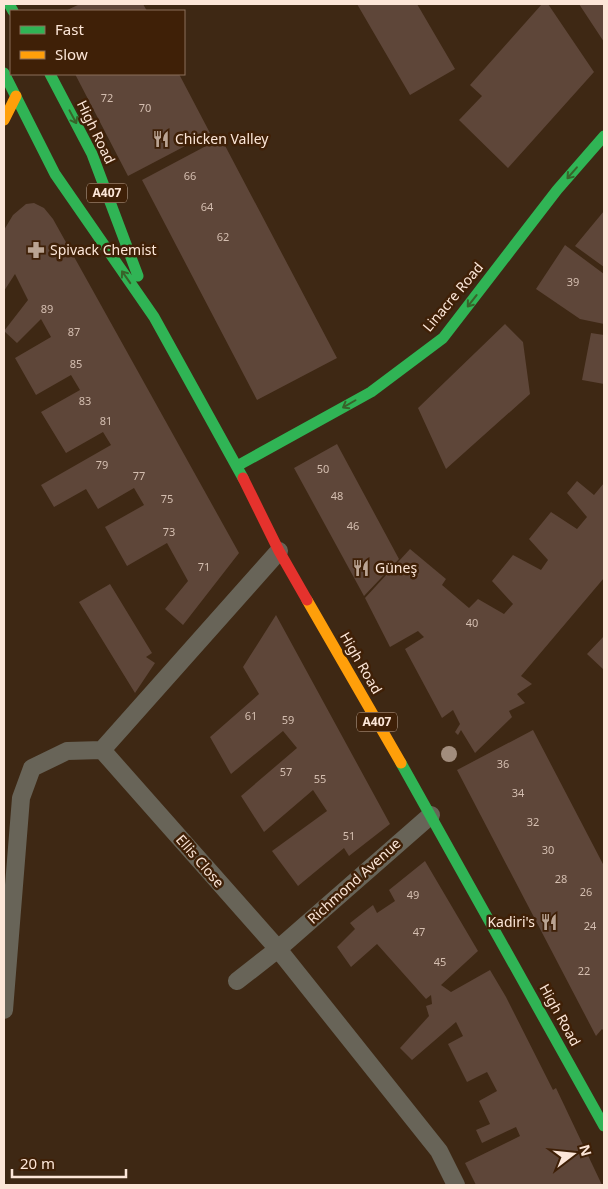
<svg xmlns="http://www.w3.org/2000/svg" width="608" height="1189" viewBox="0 0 608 1189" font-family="'Noto Sans',sans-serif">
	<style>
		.building { fill: #5e4639 }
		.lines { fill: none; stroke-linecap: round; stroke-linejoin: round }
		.lane { stroke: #686458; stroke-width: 18 }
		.fast { stroke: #30b455; stroke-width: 11 }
		.slow { stroke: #ff9f0a; stroke-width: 11 }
		.jam { stroke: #e5322d; stroke-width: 11 }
		.tree { fill: #a28d7d }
		.oneway { stroke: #38632a }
		.labels { text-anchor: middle; stroke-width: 5; stroke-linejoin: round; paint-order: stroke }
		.number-label { font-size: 11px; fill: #d4beb0 }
		.shield { fill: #3f2007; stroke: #c3ab99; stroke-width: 1 }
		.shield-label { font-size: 12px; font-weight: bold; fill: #fce6d8 }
		.street-label { font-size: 14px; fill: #fce6d8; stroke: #3f2007 }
		.poi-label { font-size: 14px; fill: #fce6d8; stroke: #3f2007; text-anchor: start }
	</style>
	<rect width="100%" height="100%" fill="#3e2814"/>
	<path class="building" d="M80,4H143L147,11H65Z
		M357,4H417L455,69L410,95Z
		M542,4H548L594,72L508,168L459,120L482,96L470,85Z
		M579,4H604V42Z
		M75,74H179L210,133L128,176Z
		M221,138L337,358L257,400L142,180Z
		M34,203L44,208L53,219L239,553L183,625L165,609L188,581L167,543L127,566L105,527L144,505L134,488L98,509L86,489L54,507L41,485L111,445L103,432L66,453L41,412L80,390L71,375L36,395L15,358L51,337L41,319L17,343L4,331L28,300L15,274L4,291V230L13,215L26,204Z
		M604,211V267L575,246Z
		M565,245L604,274V324L580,319L536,289Z
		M505,324L523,342L530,394L446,469L418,408Z
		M591,333L604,335V384L582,380Z
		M337,444L399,559L364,596L294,468Z
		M577,481L594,495L604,483V578L521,676L532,684L517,694L525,703L509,711L512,717L475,753L461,730L458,735L455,732L460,724L453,710L442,718L405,649L424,637L418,631L390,647L365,598L410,549L446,579L442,585L469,608L478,599L504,614L513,604L492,581L513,555L541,570L548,560L529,539L551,512L577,529L587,517L567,493Z
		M110,584L152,653L146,657L155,663L135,693L79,602Z
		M276,615L390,824L349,856L344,848L298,886L272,851L327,811L313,790L264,832L241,796L297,748L283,731L231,774L210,737L259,694L243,667Z
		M604,636V670L587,654Z
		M533,730L604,866V1031L602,1029L596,1036L457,770Z
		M425,861L478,951L441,985L451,992L490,970L506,997L553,1090L556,1088L602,1185H476L465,1163L520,1136L516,1127L482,1143L476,1130L490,1124L479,1101L497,1091L487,1072L467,1082L448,1044L463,1036L456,1022L412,1060L400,1048L429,1016L426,1006L432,1004L431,995L426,999L377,944L351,967L337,947L355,929L350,923L373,905L377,913L395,901L389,890Z"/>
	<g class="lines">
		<path class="lane" d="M279,551L102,750L278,949L439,1151L456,1185
			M237,981L278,949L431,815
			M4,1010L21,798L32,768L67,751L102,750"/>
		<path class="fast" d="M9,4L13,11
			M4,73L55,174L154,317L243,478
			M50,74L92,154L138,276
			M237,466L371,392L443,338L557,190L604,136
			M401,763L604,1126"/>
		<path class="slow" d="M4,120L16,96
			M307,600L401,763"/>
		<path class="jam" d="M243,478L279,551L307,600"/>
	</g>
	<circle class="tree" cx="449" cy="754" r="8"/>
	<defs><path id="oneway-shaft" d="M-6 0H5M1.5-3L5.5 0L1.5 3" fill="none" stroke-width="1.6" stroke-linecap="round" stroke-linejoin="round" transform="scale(1.25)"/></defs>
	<g class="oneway">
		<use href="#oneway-shaft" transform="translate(73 117) rotate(62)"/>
		<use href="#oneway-shaft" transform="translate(572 173) rotate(131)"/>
		<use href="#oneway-shaft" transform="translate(126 277) rotate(-125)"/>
		<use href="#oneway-shaft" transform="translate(472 301) rotate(128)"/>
		<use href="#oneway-shaft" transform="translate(349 404) rotate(150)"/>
	</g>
	<defs>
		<g id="restaurant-bare" transform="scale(1.35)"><path d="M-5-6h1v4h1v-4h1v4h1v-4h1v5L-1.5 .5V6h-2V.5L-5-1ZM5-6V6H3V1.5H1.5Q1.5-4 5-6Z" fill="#baa493" stroke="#3f2007" stroke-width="2.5" paint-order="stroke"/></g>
		<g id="pharmacy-bare" transform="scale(1.35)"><path d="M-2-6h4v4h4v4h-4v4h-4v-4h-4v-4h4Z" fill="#baa493" stroke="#3f2007" stroke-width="2.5" paint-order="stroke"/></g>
	</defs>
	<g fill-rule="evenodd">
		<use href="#restaurant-bare" x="161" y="139"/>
		<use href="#pharmacy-bare" x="36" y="250"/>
		<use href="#restaurant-bare" x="361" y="568"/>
		<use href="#restaurant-bare" x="549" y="922"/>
	</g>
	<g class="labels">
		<g class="number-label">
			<text x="107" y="102">72</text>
			<text x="145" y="112">70</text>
			<text x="190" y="180">66</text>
			<text x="207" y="211">64</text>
			<text x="223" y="241">62</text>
			<text x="573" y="286">39</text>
			<text x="47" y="313">89</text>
			<text x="74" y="336">87</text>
			<text x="76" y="368">85</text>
			<text x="85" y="405">83</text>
			<text x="106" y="425">81</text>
			<text x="102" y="469">79</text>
			<text x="323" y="473">50</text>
			<text x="139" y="480">77</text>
			<text x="337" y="500">48</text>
			<text x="167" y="503">75</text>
			<text x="353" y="530">46</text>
			<text x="169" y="536">73</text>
			<text x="204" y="571">71</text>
			<text x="472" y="627">40</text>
			<text x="251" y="720">61</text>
			<text x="288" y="724">59</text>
			<text x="503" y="768">36</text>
			<text x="286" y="776">57</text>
			<text x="320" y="783">55</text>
			<text x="518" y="797">34</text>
			<text x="533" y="826">32</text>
			<text x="349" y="840">51</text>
			<text x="548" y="854">30</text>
			<text x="561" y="883">28</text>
			<text x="586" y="896">26</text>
			<text x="413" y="899">49</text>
			<text x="590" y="930">24</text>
			<text x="419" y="936">47</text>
			<text x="440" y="966">45</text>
			<text x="584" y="975">22</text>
		</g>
		<g class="shield">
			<rect x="87" y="183.5" width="40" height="19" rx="4"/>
			<rect x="357" y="712.5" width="40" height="19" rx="4"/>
		</g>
		<g class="shield-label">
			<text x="107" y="197">A407</text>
			<text x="377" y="726">A407</text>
		</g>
		<g class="street-label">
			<text transform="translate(96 132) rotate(64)" y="5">High Road</text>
			<text transform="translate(453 297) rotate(-50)" y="5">Linacre Road</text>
			<text transform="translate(361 663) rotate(60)" y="5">High Road</text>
			<text transform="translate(200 861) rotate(49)" y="5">Ellis Close</text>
			<text transform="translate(354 881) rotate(-42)" y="5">Richmond Avenue</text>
			<text transform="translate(560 1015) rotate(61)" y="5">High Road</text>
		</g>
		<g class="poi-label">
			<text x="175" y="144">Chicken Valley</text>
			<text x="50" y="255">Spivack Chemist</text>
			<text x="375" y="573">Güneş</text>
			<text x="535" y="927" text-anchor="end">Kadiri's</text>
		</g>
	</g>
	<rect width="608" height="1189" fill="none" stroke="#fce6d8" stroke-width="10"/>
	<rect x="10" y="10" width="175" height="65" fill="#3f2007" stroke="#8b6f5b"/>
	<rect x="20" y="26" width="25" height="8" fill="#30b455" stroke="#8b6f5b"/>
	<text x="55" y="35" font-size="15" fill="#fce6d8">Fast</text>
	<rect x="20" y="51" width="25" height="8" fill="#ff9f0a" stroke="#8b6f5b"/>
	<text x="55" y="60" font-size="15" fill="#fce6d8">Slow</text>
	<g transform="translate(573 1154) rotate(74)" stroke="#3f2007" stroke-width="4" paint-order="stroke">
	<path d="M0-4L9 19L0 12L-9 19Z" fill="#fce6d8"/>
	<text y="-8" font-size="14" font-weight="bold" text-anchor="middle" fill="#fce6d8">N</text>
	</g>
	<path d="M12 1169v8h114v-8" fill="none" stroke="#fce6d8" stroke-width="2.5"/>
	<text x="20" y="1169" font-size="15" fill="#fce6d8" stroke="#3f2007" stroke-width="4" paint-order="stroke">20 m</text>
</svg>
